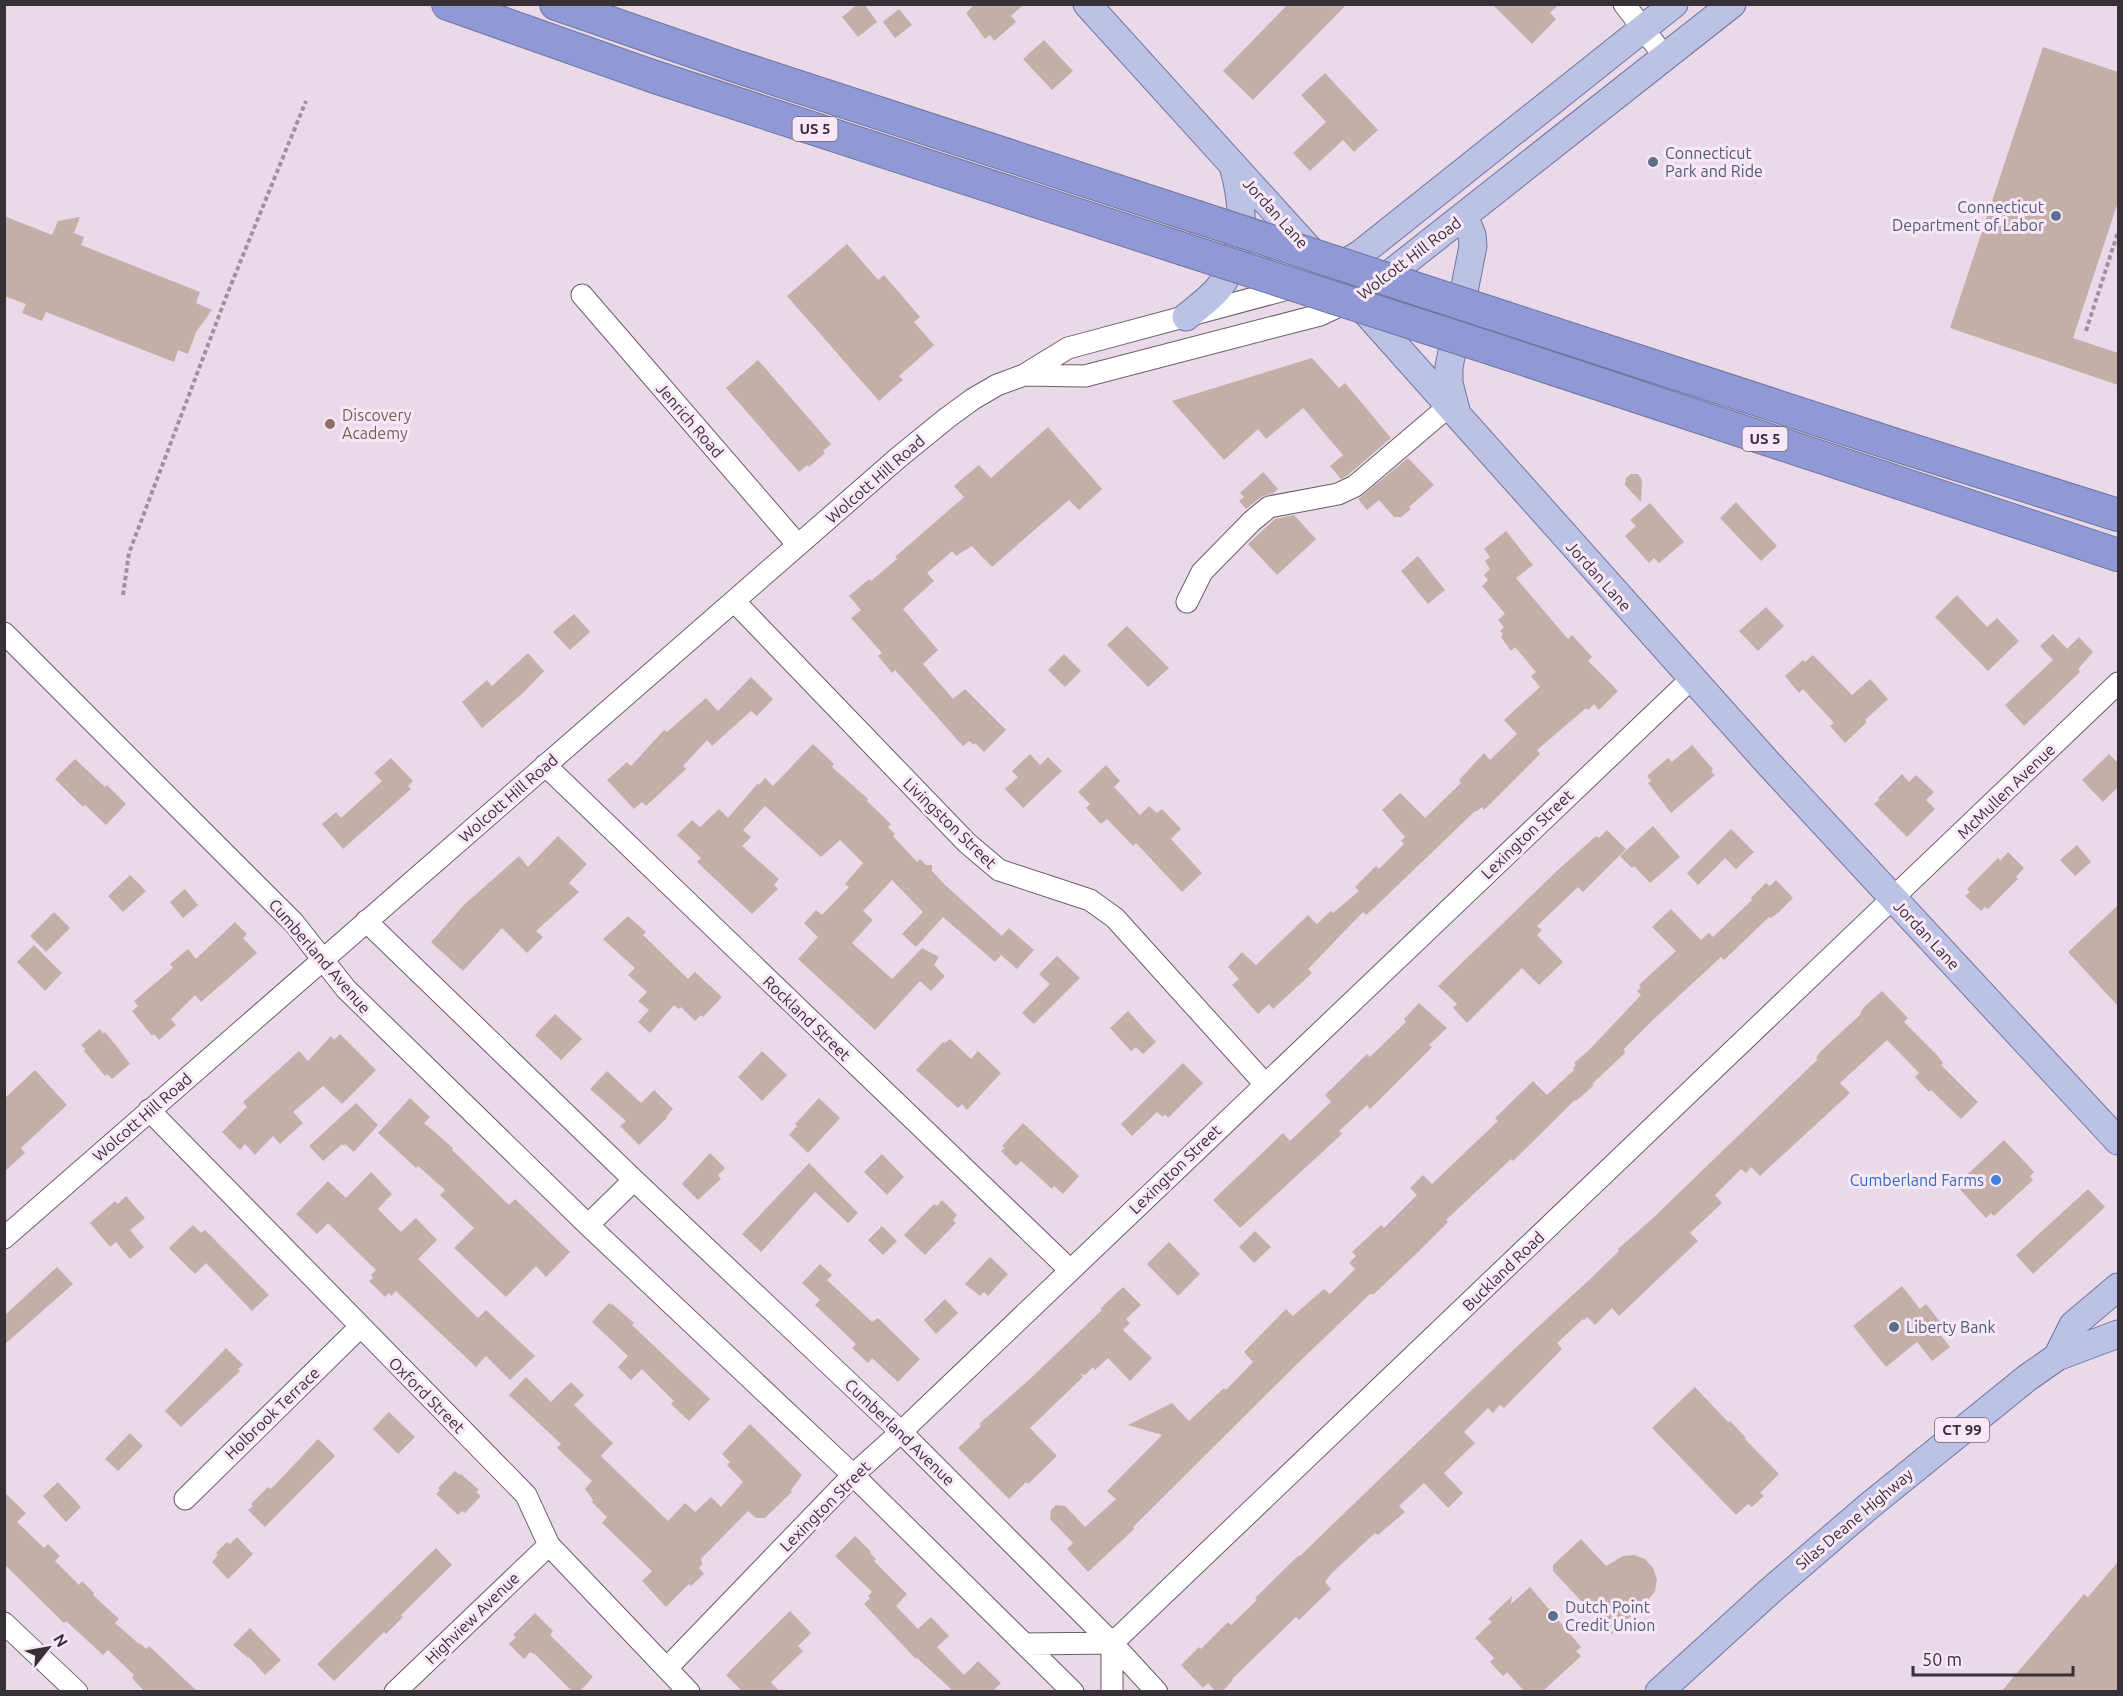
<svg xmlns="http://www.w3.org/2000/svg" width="2123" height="1696" viewBox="0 0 2123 1696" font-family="Ubuntu,sans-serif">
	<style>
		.building { fill: #c4aea8 }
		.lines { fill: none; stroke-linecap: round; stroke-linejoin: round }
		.minor-casing { stroke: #6b5d6a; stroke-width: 23 }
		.major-casing { stroke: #70749e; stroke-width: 29 }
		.highway-casing { stroke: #70749e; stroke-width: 34 }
		.path { stroke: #9e929d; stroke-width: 4; stroke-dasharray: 4.5 3; stroke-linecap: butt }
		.minor { stroke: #fff; stroke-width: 21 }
		.major { stroke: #bcc2e6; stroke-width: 27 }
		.highway { stroke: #8f99d6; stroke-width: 32 }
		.highway-bridge-casing { stroke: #70749e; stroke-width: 34; stroke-linecap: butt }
		.highway-bridge { stroke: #8f99d6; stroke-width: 32 }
		.service-dot { fill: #5c6f8a; stroke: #f8e7f6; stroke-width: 2 }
		.education-dot { fill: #8d6e63; stroke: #f8e7f6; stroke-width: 2 }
		.shop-dot { fill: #3f7fe0; stroke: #f8e7f6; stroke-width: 2 }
		.labels { text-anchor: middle; stroke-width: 6; stroke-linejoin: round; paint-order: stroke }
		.shield { fill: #f8e7f6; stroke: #716770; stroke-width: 1.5 }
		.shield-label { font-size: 15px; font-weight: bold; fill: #373036 }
		.service-label { font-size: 16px; fill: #4e5e75; stroke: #f8e7f6; text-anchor: start }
		.street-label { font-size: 16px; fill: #373036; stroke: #f8e7f6 }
		.education-label { font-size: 16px; fill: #785e54; stroke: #f8e7f6; text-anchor: start }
		.shop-label { font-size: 16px; fill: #366cbe; stroke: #f8e7f6; text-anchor: end }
	</style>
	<rect width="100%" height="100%" fill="#eadae9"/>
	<path class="building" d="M858,4H864L877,22L858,37L842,17Z
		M975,4H1024L1011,16L1016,22L994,41L990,35L985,39L966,13Z
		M1288,4H1347L1253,100L1223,71Z
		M1492,4H1559L1550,13L1556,19L1532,44Z
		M899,9L912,25L895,38L883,22Z
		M1044,40L1073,71L1052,90L1023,59Z
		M2043,47L2118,72V202L2073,338L2118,353V385L1950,328Z
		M1325,73L1378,130L1354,152L1343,140L1310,171L1293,153L1326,122L1301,95Z
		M4,216L52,235L58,221L80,217L74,233L84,237L81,245L200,292L196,303L212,310L196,332L188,354L178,350L174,362L46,312L42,321L22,313L26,304L4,296Z
		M847,244L878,280L884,275L920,317L914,322L934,345L899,376L903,380L879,401L787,296Z
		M1312,358L1339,388L1345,383L1391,438L1348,475L1341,479L1330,466L1343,455L1303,408L1266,439L1258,429L1224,460L1172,401Z
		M758,360L831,444L823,451L825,453L809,467L807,465L799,472L726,388Z
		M1048,427L1102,489L1079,510L1069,500L992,567L972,546L956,556L952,551L927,573L934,581L903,609L938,650L923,664L953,699L965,689L1006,730L984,752L975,743L974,745L969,741L963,746L895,670L892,673L878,656L882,653L851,618L861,610L849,596L869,579L871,581L897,559L895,557L964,497L954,486L979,465L991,478Z
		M1408,458L1434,485L1409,507L1411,509L1401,517H1394L1379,500L1367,510L1358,499Z
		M1263,472L1278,489L1274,493L1261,497L1246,509L1239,501L1244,497L1240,493Z
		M1631,474H1638L1642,480L1641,502L1625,485L1626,478Z
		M1736,502L1777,546L1761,561L1720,518Z
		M1650,503L1684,542L1659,563L1654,558L1649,563L1625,536L1636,526L1630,520Z
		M1294,515L1316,539L1277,575L1248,544L1275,519Z
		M1506,531L1533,565L1516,578L1568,639L1572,635L1592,657L1588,661L1618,691L1599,710L1594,704L1588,710L1586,708L1537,750L1540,754L1484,810L1482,807L1476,812L1475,811L1373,909L1366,915L1363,912L1308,969L1312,973L1273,1009L1269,1004L1258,1014L1232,985L1239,979L1228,967L1242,952L1256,965L1308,915L1317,924L1331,911L1333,913L1359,891L1355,887L1376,866L1379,869L1404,844L1401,841L1405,837L1382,810L1400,793L1425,818L1461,783L1459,780L1484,753L1490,760L1517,734L1504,720L1540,687L1531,676L1536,672L1515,647L1511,651L1501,637L1503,634L1500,631L1504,627L1498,620L1505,614L1482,586L1488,580L1484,575L1490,569L1485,561L1490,557L1484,549Z
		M1418,556L1445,590L1428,604L1401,571Z
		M1957,595L1987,627L1997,618L2019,641L1988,671L1935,617Z
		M1766,607L1784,626L1758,651L1739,631Z
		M574,614L590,632L570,650L553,632Z
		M1127,626L1169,668L1148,687L1107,645Z
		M2053,634L2067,649L2079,637L2093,652L2078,669L2080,672L2024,726L2005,705L2053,660L2040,646Z
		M528,653L544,671L524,692L482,728L462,702L487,680L492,686Z
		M1064,654L1081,671L1065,687L1048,670Z
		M1813,655L1852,695L1870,679L1888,699L1865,720L1867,722L1845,743L1830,726L1834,723L1803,689L1799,693L1785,676L1803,660L1805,662Z
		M751,677L773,699L757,716L751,711L712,746L707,740L683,766L686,769L646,806L642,802L634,809L607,780L627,762L631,766L664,730L667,732L706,698L718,711Z
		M813,744L834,764L832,767L868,799L867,801L891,824L888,827L895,834L893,836L917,862L920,859L926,865H932V871L945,885L1002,936L1009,928L1034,950L1017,969L1001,955L995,962L943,917L916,947L902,934L923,912L892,880L863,911L873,920L852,943L892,979L922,948L939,957L934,965L945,976L931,991L920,981L875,1030L798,959L818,937L804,923L816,910L822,915L849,887L845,884L863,863L840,840L821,857L765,806L743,830L751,837L742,846L779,879L774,885L778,889L752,914L697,862L701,858L677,835L692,820L700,827L719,809L728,818L758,783L759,785L765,778L773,786Z
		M1692,745L1713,769L1711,771L1715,775L1671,813L1648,783L1651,781L1647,776L1668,758L1672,762Z
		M1030,754L1040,765L1048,757L1062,771L1023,808L1005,789L1018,777L1012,771Z
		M2109,754L2118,763V787L2103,802L2082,780Z
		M391,758L413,781L408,786L411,789L343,849L322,824L336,812L341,818L382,781L374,773Z
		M75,759L105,787L107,785L126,804L106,825L85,805L83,807L55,779Z
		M1106,765L1120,781L1114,787L1140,815L1149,806L1157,813L1162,809L1181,829L1171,839L1202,873L1182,892L1136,843L1133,846L1107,819L1101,824L1086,808L1090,804L1078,792Z
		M1902,774L1909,782L1916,775L1934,792L1926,800L1935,809L1907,837L1874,804L1879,800L1878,798Z
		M1653,826L1680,857L1650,883L1634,866L1632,868L1620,856Z
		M1731,829L1754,852L1736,869L1725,858L1698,885L1687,873Z
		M1607,830L1626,849L1583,892L1578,887L1537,926L1542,930L1537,935L1563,962L1539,985L1522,968L1467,1023L1453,1008L1457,1004L1438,986L1559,869L1596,836L1599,838Z
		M558,836L587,864L569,883L579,892L536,931L543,937L527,953L502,928L463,971L431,942L464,905L519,856L528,867Z
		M2077,845L2091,862L2075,876L2060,860Z
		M2008,852L2024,868L2016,877L2018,879L1988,909L1985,907L1981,911L1965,896L1970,892L1967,889L1998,858L2000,861Z
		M130,875L146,891L123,912L108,896Z
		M1776,880L1793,898L1778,913L1771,918L1769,917L1724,960L1721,957L1654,1019L1624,1049L1625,1053L1592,1084L1594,1085L1576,1101L1575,1100L1513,1161L1511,1159L1446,1220L1448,1222L1416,1254L1374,1294H1370L1299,1362L1139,1521L1133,1527L1134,1529L1088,1572L1067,1549L1073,1543L1050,1519L1051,1510L1056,1505L1065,1506L1085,1527L1116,1499L1107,1491L1162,1435L1128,1425L1172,1403L1189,1421L1224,1388L1226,1390L1253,1362L1244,1352L1286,1309L1293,1316L1324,1289L1330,1294L1355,1269L1349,1263L1356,1256L1352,1252L1381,1225L1384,1228L1417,1195L1410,1188L1423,1175L1432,1184L1498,1121L1495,1118L1533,1081L1547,1095L1574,1070L1573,1068L1576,1065L1574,1063L1589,1050L1641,995L1637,991L1641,987L1639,985L1676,951L1652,927L1671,909L1701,940L1709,933L1713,937L1752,900L1751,898L1766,883L1770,886Z
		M185,889L198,905L183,918L170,902Z
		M2118,905V1006L2068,952Z
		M54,912L70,928L46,952L30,936Z
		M628,916L646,932L643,935L688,979L695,972L722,997L703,1017L701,1015L695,1021L681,1007L679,1009L674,1005L650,1033L638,1022L649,1010L638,1001L647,992L628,975L635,968L603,939Z
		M235,922L247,934L243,938L257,953L201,1002L195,995L171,1019L176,1025L159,1040L154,1034L152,1036L132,1011L138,1006L134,1001L173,968L170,964L188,949L196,959Z
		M34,945L62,973L45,991L17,962Z
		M1057,956L1080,978L1034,1024L1022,1013L1050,984L1039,974Z
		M1882,991L1908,1018L1904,1022L1937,1055L1943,1063L1941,1065L1978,1102L1961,1119L1931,1090L1929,1092L1915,1077L1919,1073L1887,1040L1840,1083L1850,1093L1760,1176L1751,1167L1746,1173L1741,1169L1715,1195L1722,1203L1690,1233L1698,1241L1619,1316L1612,1308L1595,1325L1587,1317L1584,1320L1583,1319L1557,1343L1562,1349L1504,1408L1500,1405L1493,1413L1488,1408L1464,1432L1475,1443L1444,1473L1463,1493L1448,1508L1424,1483L1399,1506L1405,1512L1378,1535L1375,1533L1331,1574L1325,1582L1331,1589L1299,1620L1296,1617L1232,1679L1233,1680L1222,1692H1216L1208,1683L1203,1688L1181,1665L1199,1647L1201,1649L1228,1622L1231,1625L1257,1600L1255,1598L1299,1555L1300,1556L1510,1353L1589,1280L1619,1251L1618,1249L1653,1218L1818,1059L1816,1058L1821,1051L1861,1014L1860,1013L1865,1006Z
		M1419,1003L1447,1028L1429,1045L1432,1047L1370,1109L1367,1105L1339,1131L1342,1134L1240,1228L1213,1200L1283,1133L1290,1141L1331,1102L1325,1095L1367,1054L1370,1057L1406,1022L1404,1019Z
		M1128,1011L1156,1042L1143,1054L1136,1047L1131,1051L1110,1028Z
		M555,1014L582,1039L561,1060L535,1035Z
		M100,1029L103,1034L105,1032L118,1048L130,1064L112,1079L107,1074L105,1076L84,1051L85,1049L81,1045Z
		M340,1034L376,1070L342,1104L323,1086L293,1112L303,1123L280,1144L273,1136L255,1155L245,1144L240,1150L222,1132L247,1107L243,1102L299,1051L308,1061L331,1036L334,1040Z
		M950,1039L971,1059L978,1051L1001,1073L967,1110L962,1104L958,1108L916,1070L943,1042L945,1043Z
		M762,1051L787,1075L762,1101L738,1077Z
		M1183,1063L1203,1083L1168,1118L1165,1114L1163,1117L1157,1112L1132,1136L1121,1124Z
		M35,1070L67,1105L21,1148L25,1153L4,1172V1099Z
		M607,1071L641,1103L654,1090L673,1109L666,1117L667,1118L639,1145L620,1126L626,1121L590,1089Z
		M410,1098L430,1117L424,1123L453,1148L452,1150L509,1205L515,1199L570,1252L546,1277L536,1266L506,1297L454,1248L474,1228L440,1195L445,1190L418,1166L416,1168L378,1133Z
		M819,1098L840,1118L808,1153L789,1135L797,1126L795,1124Z
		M356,1103L378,1125L354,1152L345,1144L344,1146L342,1144L323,1161L309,1146Z
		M1023,1123L1079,1176L1063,1194L1054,1186L1052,1189L1021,1161L1016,1166L1001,1151L1005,1148L1002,1146Z
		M2004,1140L2034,1172L2030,1176L2033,1180L1994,1216L1991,1213L1986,1218L1956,1185Z
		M710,1153L725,1168L718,1175L721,1179L698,1200L682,1184Z
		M882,1154L904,1177L887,1195L864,1172Z
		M809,1163L858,1213L848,1223L815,1192L761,1252L742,1234Z
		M371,1172L392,1194L378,1209L401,1232L416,1218L437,1240L418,1259L478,1318L486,1310L535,1356L510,1380L486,1356L476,1367L396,1291L391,1296L389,1293L385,1297L369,1281L373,1278L371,1275L376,1270L328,1223L317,1234L296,1214L328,1181L346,1198Z
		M2088,1189L2105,1207L2033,1274L2016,1255Z
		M126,1196L145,1218L130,1230L144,1247L130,1259L116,1242L110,1247L90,1223L115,1201L118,1204Z
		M942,1200L957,1215L953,1220L956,1223L925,1255L904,1235L934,1204L937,1206Z
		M193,1225L201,1233L205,1230L269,1295L252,1311L206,1263L195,1274L169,1248Z
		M882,1226L897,1241L883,1255L868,1240Z
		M1255,1231L1271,1247L1254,1263L1239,1247Z
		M1169,1242L1200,1274L1178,1296L1147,1264Z
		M990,1257L1008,1274L988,1296L984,1292L980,1296L965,1284Z
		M820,1264L832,1275L827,1280L872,1322L878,1318L920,1359L898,1382L872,1358L868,1363L852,1348L856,1344L815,1305L820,1300L802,1283Z
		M57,1267L73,1284L4,1345V1316Z
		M1902,1286L1920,1309L1926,1304L1942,1324L1936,1329L1950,1347L1932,1361L1917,1342L1886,1367L1853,1326Z
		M1123,1287L1141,1305L1126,1319L1130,1323L1123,1330L1152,1358L1130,1381L1108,1358L1095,1370L1093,1367L1085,1375L1081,1374L1083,1377L1030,1428L1057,1456L1028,1484L1026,1482L1009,1499L958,1448L981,1426L979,1424L1030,1379L1102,1310L1100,1309Z
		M945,1299L958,1313L936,1334L924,1320Z
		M609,1303L611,1305L612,1304L634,1323L632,1325L710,1399L689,1421L671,1404L674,1401L642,1369L631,1380L618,1367L628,1356L592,1322Z
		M226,1348L243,1365L238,1369L240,1371L181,1427L165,1411Z
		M526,1377L551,1402L571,1382L584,1395L574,1405L613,1443L601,1456L668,1521L685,1503L695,1512L711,1497L721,1507L743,1482L727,1465L730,1462L722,1454L750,1424L802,1475L791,1490L792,1492L765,1518H756L748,1511L701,1559L702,1564L699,1568L704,1574L691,1586L689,1584L666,1607L642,1581L652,1571L602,1523L607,1517L592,1502L593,1500L585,1489L592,1481L557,1448L561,1444L509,1395Z
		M1695,1387L1728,1422L1730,1421L1746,1438L1745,1439L1779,1474L1760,1493L1764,1496L1752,1507L1748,1504L1736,1515L1652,1428Z
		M389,1412L415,1437L398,1454L373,1429Z
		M130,1433L143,1446L118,1471L105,1459Z
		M318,1439L335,1456L265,1527L248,1510L253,1506L251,1504L268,1487L270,1489L275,1485Z
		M455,1471L460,1475L461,1474L479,1490L476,1492L481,1496L465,1513L462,1511L458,1515L436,1494L440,1490L438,1488Z
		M58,1482L81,1507L66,1522L43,1496Z
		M4,1492L26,1513L17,1522L44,1548L48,1544L60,1556L55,1561L79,1585L82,1581L94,1593L93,1595L119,1619L115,1623L139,1644L140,1643L146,1649L149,1646L198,1692H145L132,1678L134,1675L108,1650L103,1655L66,1621L64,1623L4,1564Z
		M855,1536L871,1552L870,1553L876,1559L874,1561L907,1594L896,1606L918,1629L931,1617L949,1636L937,1647L964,1675L978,1661L1001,1683L992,1692H948L951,1689L917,1658L916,1659L864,1604L870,1598L868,1596L872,1592L835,1556Z
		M237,1537L253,1554L228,1579L212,1562L218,1555L216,1553L227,1542L230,1544Z
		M1581,1539L1606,1566L1623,1556L1634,1555L1645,1559L1653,1568L1657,1579L1655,1591L1648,1600L1612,1634L1553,1571V1565Z
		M436,1548L452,1565L401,1615L403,1617L386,1634L384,1632L334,1681L317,1664Z
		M2118,1562V1692H2001L2084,1594L2088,1597Z
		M1530,1587L1581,1647L1576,1651L1581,1656L1542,1692H1525L1507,1672L1503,1676L1490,1662L1494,1658L1475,1638L1492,1622L1488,1619L1512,1596L1511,1604Z
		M790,1611L811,1633L798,1646L803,1651L771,1682L780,1692H743L726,1675Z
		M535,1613L553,1631L550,1635L593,1677L579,1692H573L536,1655L530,1652L524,1659L509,1644L516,1637L513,1635Z
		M250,1628L281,1660L265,1675L249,1657L248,1658L233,1645Z"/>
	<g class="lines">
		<g class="minor-casing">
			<path id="minor" d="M1624,4L1665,57
				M582,295L798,545
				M1025,375L1085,376L1320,315L1352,300
				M734,601L967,843L999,870L1090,900L1115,918L1265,1084
				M1187,602L1202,572L1252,521L1269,507L1338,494L1355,486L1449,406
				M4,633L294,923L346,989L588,1225L853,1475L1073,1692
				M545,765L1070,1270
				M366,921L634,1180L901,1432L1112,1643L1157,1692
				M149,1110L526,1495L549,1545L689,1692
				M588,1225L634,1180
				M4,1238L899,457L947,418L973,399L997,385L1024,375L1068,348L1299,286
				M185,1499L360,1327
				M4,1623L77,1692
				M1025,1644L1112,1643L1122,1634L2118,683
				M667,1668L853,1475L901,1432L1692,678
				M395,1692L549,1545
				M1112,1692V1643"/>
		</g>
		<g class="major-casing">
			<path id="major" d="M1087,4L1330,272L1768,763L2118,1141
				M1330,272L1360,254L1674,4
				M1372,288L1732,4
				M1186,317C1197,308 1208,300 1217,290C1247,255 1245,207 1233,166
				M1457,414L1449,383V367L1473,246L1472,235L1464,216
				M2057,1357L2073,1325L2118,1287
				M1659,1692L1770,1591L1869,1506L2027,1378L2057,1357L2118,1334"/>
		</g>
		<g class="highway-casing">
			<path id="highway" d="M448,4L652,76L1183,249
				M556,4L735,66L1194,216
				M1506,318L1899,446L2118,515
				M1496,350L2118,555"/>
		</g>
		<path class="path" d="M2086,331L2118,232
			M123,595L129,553L228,292L306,101"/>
		<use href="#minor" class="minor"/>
		<use href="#major" class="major"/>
		<use href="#highway" class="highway"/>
		<g class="highway-bridge-casing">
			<path id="highway-bridge" d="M1194,216L1506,318
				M1183,249L1496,350"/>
		</g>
		<use href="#highway-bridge" class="highway-bridge"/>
	</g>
	<g class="service-dot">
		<circle cx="1653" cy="162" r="6"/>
		<circle cx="2056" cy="216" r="6"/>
		<circle cx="1894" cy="1327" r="6"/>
		<circle cx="1553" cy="1616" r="6"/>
	</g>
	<circle class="education-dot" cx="330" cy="424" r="6"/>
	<circle class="shop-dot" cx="1996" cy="1180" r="6"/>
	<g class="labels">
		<g class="shield">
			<rect x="792.5" y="117" width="45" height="24" rx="4.5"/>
			<rect x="1742.5" y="427" width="45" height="24" rx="4.5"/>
			<rect x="1935" y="1418" width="54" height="24" rx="4.5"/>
		</g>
		<g class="shield-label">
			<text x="815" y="134">US 5</text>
			<text x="1765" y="444">US 5</text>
			<text x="1962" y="1435">CT 99</text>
		</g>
		<g class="service-label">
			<text x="1665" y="159">Connecticut<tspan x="1665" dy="18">Park and Ride</tspan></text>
			<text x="2044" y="213" text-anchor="end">Connecticut<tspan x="2044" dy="18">Department of Labor</tspan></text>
			<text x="1906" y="1333">Liberty Bank</text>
			<text x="1565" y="1613">Dutch Point<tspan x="1565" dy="18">Credit Union</tspan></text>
		</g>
		<g class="street-label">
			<text transform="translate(1276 213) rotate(48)" y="6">Jordan Lane</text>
			<text transform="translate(1409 258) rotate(-37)" y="6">Wolcott Hill Road</text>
			<text transform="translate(690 420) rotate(49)" y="6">Jenrich Road</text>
			<text transform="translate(875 479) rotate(-41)" y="6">Wolcott Hill Road</text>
			<text transform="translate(1599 576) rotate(48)" y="6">Jordan Lane</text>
			<text transform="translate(2006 791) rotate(-44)" y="6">McMullen Avenue</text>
			<text transform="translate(508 798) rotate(-41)" y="6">Wolcott Hill Road</text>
			<text transform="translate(950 823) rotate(44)" y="6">Livingston Street</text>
			<text transform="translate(1527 834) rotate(-44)" y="6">Lexington Street</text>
			<text transform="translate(1927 935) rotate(47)" y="6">Jordan Lane</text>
			<text transform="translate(320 956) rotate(49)" y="6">Cumberland Avenue</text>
			<text transform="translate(807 1018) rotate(44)" y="6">Rockland Street</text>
			<text transform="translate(142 1117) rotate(-41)" y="6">Wolcott Hill Road</text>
			<text transform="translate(1175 1169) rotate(-44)" y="6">Lexington Street</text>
			<text transform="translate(1503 1271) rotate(-44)" y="6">Buckland Road</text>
			<text transform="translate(427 1395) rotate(45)" y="6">Oxford Street</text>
			<text transform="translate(272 1413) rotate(-44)" y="6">Holbrook Terrace</text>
			<text transform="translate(900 1432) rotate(44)" y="6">Cumberland Avenue</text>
			<text transform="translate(825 1506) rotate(-45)" y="6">Lexington Street</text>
			<text transform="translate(1854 1519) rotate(-40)" y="6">Silas Deane Highway</text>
			<text transform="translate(472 1618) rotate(-44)" y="6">Highview Avenue</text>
		</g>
		<g class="education-label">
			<text x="342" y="421">Discovery<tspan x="342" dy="18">Academy</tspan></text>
		</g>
		<g class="shop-label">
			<text x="1984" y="1186">Cumberland Farms</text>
		</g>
	</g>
	<rect width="2123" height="1696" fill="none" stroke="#373036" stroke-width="12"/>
	<g transform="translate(48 1648) rotate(59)" stroke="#f8e7f6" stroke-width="4.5" paint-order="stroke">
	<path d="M0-4.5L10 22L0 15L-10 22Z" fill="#373036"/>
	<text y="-9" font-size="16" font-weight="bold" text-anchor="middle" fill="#373036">N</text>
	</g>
	<path d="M1913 1666v9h160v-9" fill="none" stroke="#373036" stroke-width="3"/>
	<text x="1922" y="1666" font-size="18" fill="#373036" stroke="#f8e7f6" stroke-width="4.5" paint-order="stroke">50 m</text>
</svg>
